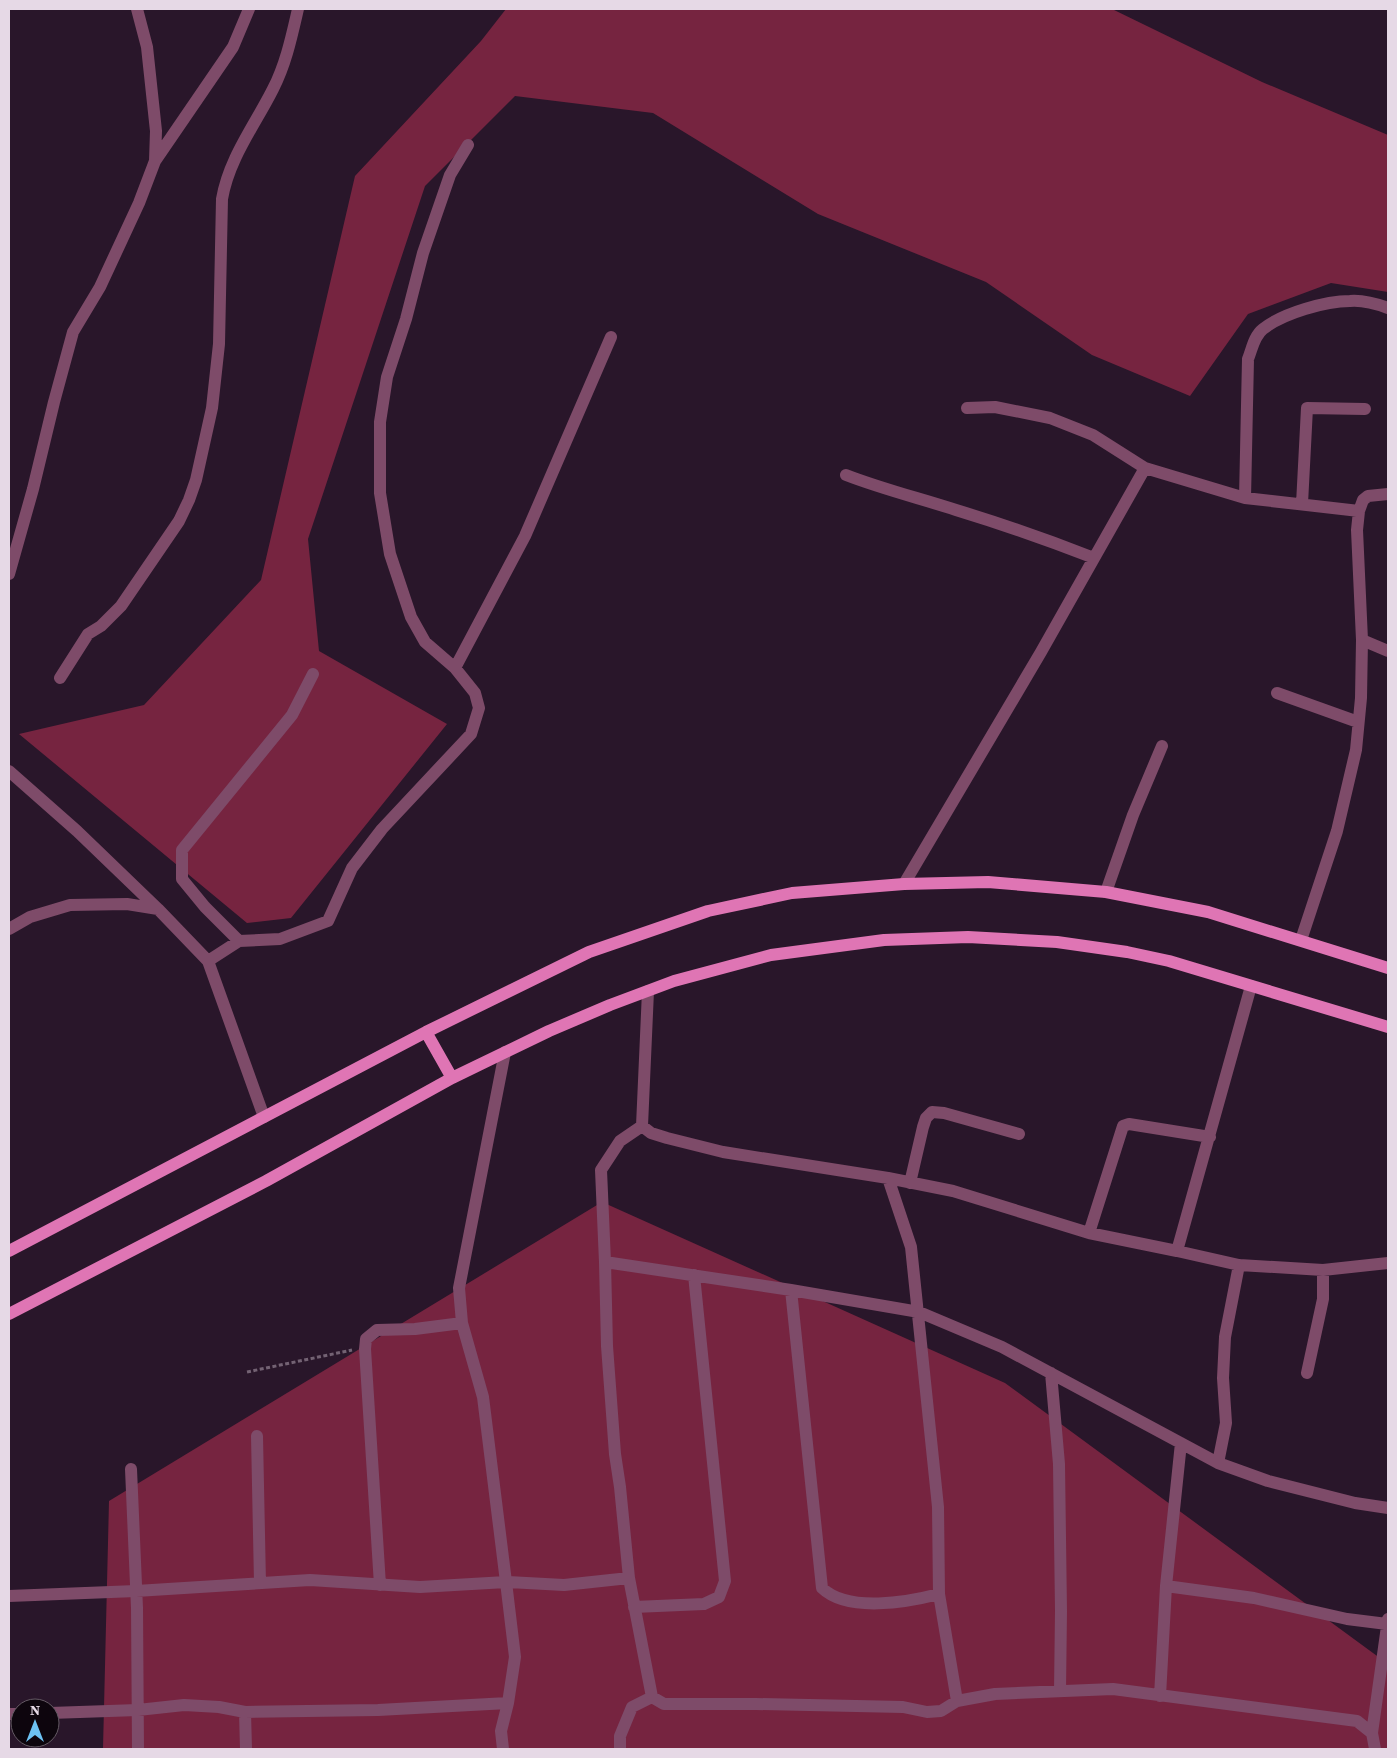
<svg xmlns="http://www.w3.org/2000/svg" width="1397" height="1758" viewBox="0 0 1397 1758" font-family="'Source Serif 4',serif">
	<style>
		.forest { fill: #762440 }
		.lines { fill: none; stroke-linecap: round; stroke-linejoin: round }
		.path { stroke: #736273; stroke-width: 3; stroke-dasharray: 4 2.5; stroke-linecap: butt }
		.street { stroke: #7e4b69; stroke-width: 12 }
		.primary { stroke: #df75b4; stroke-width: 12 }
	</style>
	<rect width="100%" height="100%" fill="#29162a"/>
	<path class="forest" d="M506,9H1112L1262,82L1388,135V292L1331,283L1248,314L1190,396L1092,355L986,282L818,214L653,113L515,96L425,186L308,539L319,651L447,724L291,918L247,923L19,734L144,705L261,580L355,176L481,41Z
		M602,1202L1005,1383L1388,1664V1749H103L109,1501Z"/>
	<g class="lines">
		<path class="path" d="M247,1372L352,1350"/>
		<path class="street" d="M155,161L233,47L249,9
			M967,408L995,407L1050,418L1093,435L1145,468
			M846,475C882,489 919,498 956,510C1002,524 1048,540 1094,558
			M1245,498L1359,511
			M1302,504L1307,408L1365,409
			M9,574L33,489L54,402L73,332L100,287L139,203L155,161L156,131L147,47L137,9
			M1362,640L1388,651
			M455,668L525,536L611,337
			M60,678L88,634L101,626L121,606L179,521L189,500L196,480L212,408L219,344L222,199C229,158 255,125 273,89C286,64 292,35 298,9
			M1277,693L1358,722
			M9,771L77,831L158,909L208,961L264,1117
			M904,884L1041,652L1145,468L1245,498L1248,359C1252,349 1254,336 1263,329C1283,313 1326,301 1350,301C1362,300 1377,304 1388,308
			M1106,892L1133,815L1162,746
			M9,929L30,917L70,905L127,904L158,909
			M1301,940L1337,831L1356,750L1361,698L1362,640L1357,530L1359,511L1363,500L1368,496L1388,494
			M239,941L205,907L182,879V850L292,715L313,674
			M208,961L239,941L280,939L328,921L352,868L382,829L471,734L479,708L475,693L455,668L425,642L411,617L390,554L380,493V422L387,377L406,319L423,253L450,175L468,145
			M1251,986L1177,1251L1239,1265L1323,1270L1388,1263
			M505,1052L459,1288L462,1323L483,1397L506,1582L564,1585L629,1578L652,1697L664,1704H756L903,1707L927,1712L941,1711L957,1701L995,1694L1113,1689L1357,1721L1372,1733L1375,1749
			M642,1126L651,1133L667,1138L723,1152L888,1178L953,1191L1089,1233L1177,1251
			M642,1126L648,991
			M888,1178L911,1247L938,1507L939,1594L957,1701
			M910,1183L923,1127L926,1118L932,1112L944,1113L1019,1134
			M1089,1233L1123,1126L1129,1124L1210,1137
			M605,1262L791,1290L919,1312L1002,1347L1218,1463
			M1239,1265L1225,1337L1223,1378L1226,1423L1218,1463L1268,1481L1355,1503L1388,1508
			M791,1290L822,1588C848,1613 908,1602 939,1594
			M1051,1373L1059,1464L1061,1611L1060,1691
			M1307,1373L1323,1299V1270
			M257,1436L260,1583
			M131,1469L137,1608L138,1749
			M629,1578L620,1487L615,1454L607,1346L605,1262L601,1170L620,1141L642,1126
			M380,1585L365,1349L366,1339L377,1330L415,1329L462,1323
			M1166,1586L1254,1598L1347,1619L1387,1624
			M9,1596L136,1591L310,1580L420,1587L506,1582L515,1657L508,1703L501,1731L503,1749
			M634,1607L704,1604L719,1597L725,1581L694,1275
			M1160,1696L1166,1586L1181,1443
			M245,1712L246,1749
			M50,1713L138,1710L184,1705L219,1707L245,1712L378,1710L508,1703
			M9,1714H20
			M1372,1733L1388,1619
			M620,1749V1736L632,1707L652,1697"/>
		<path class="primary" d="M426,1032L452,1078
			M9,1251L426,1032L589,952L708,911L792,893L904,884L988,882L1106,892L1208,912L1388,968
			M9,1314L266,1181L452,1078L549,1031L610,1005L674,981L771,955L884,940L968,937L1057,942L1127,952L1169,961L1388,1027"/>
	</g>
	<rect width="1397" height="1758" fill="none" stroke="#e6d9e6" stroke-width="20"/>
	<g transform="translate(35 1723)"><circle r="24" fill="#0d050d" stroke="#645a64"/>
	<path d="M0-4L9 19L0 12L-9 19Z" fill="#6dc2f3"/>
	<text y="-8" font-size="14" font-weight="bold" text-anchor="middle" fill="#e6d9e6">N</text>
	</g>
</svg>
